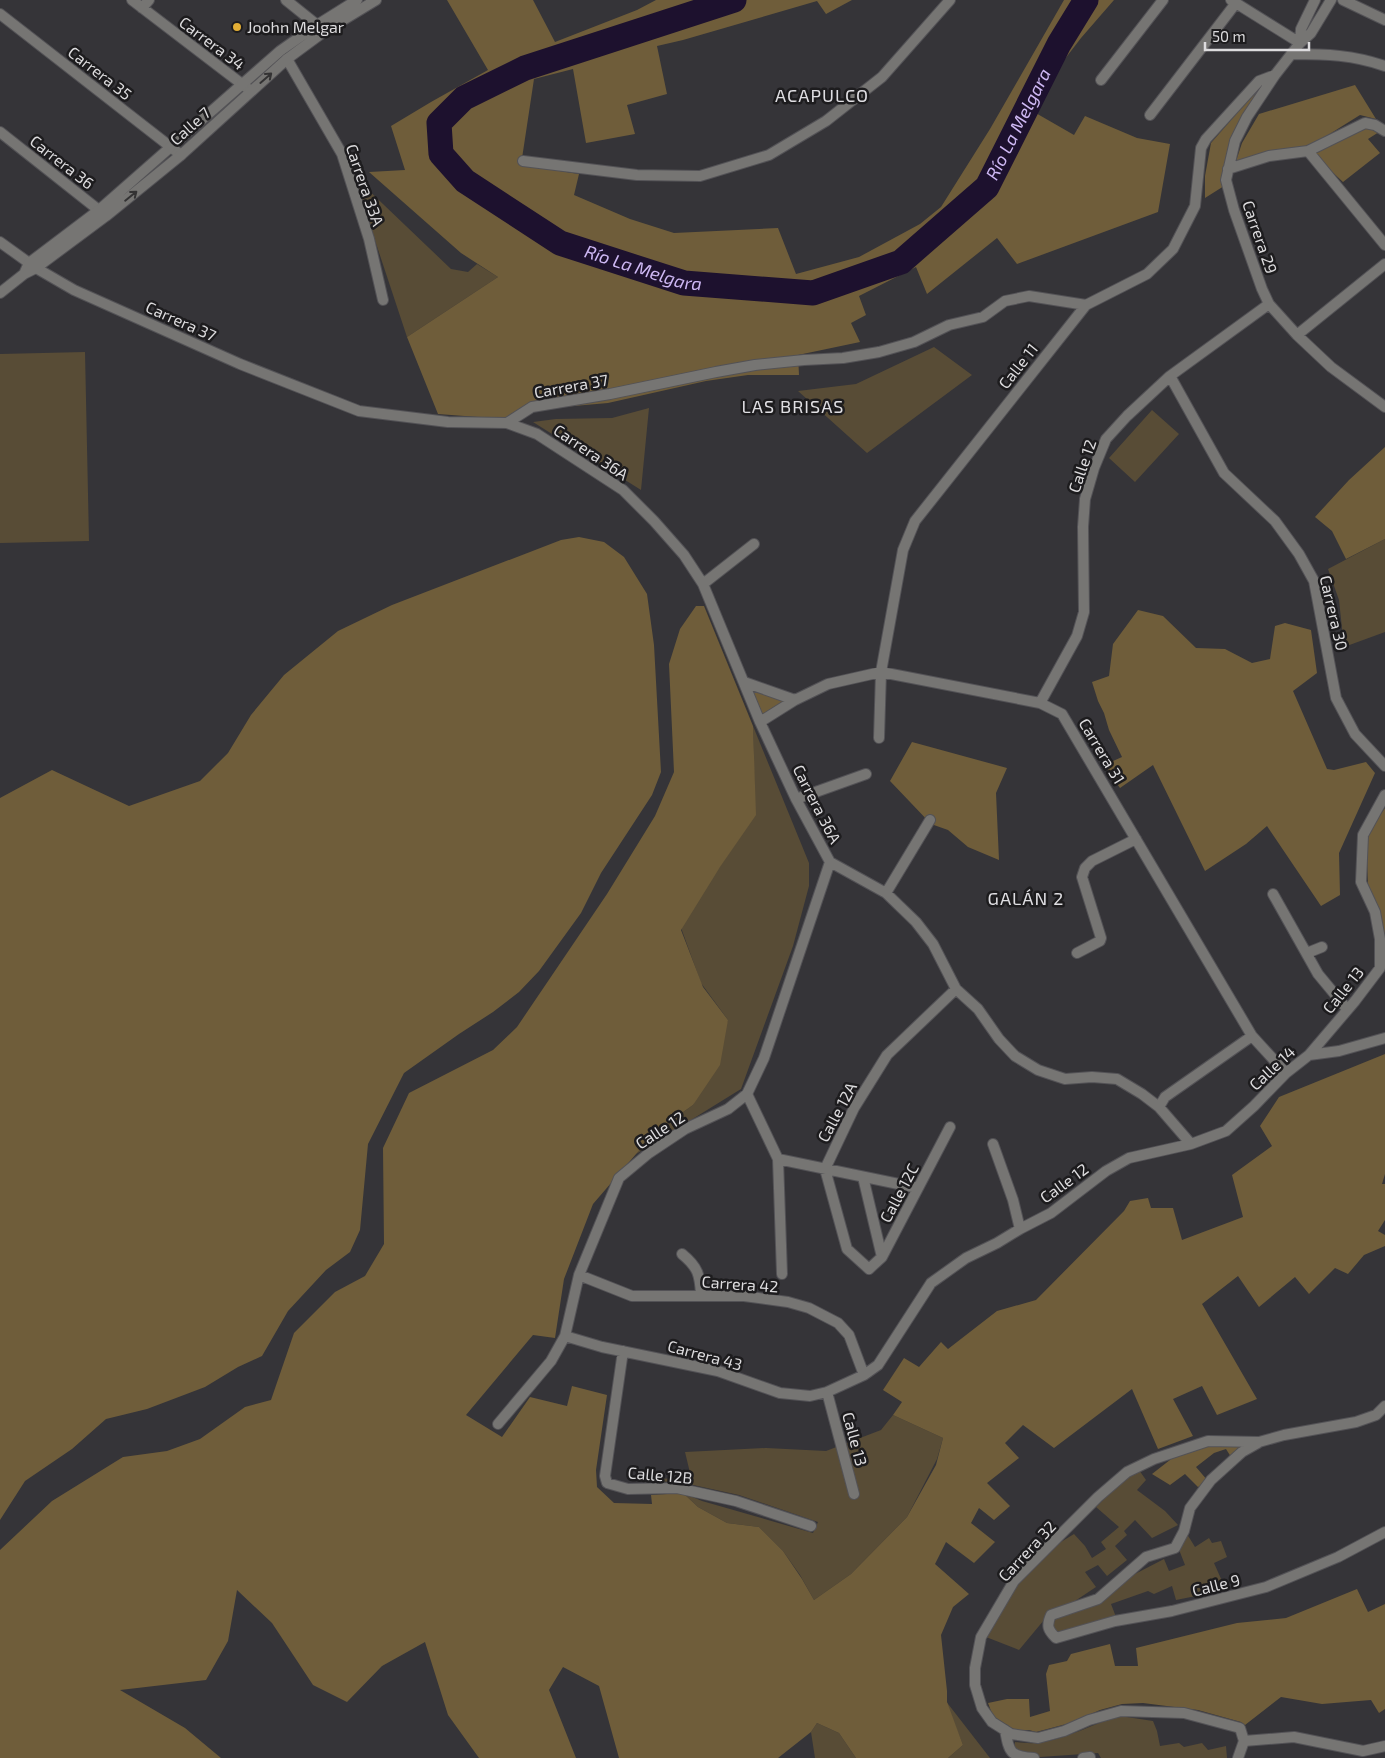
<svg xmlns="http://www.w3.org/2000/svg" width="1385" height="1758" viewBox="0 0 1385 1758" font-family="'Exo 2',sans-serif">
	<style>
		.green { fill: #584c36 }
		.forest { fill: #6f5d3a }
		.lines { fill: none; stroke-linecap: round; stroke-linejoin: round }
		.river { stroke: #1d112e; stroke-width: 25 }
		.minor-casing { stroke: #535256; stroke-width: 12 }
		.tertiary-casing { stroke: #535256; stroke-width: 12 }
		.minor { stroke: #767573; stroke-width: 10 }
		.tertiary { stroke: #767573; stroke-width: 10 }
		.oneway { stroke: #333233 }
		.poi-dot { fill: #e3ae35; stroke: #1d1c1e; stroke-width: 2 }
		.labels { text-anchor: middle; stroke-width: 5; stroke-linejoin: round; paint-order: stroke }
		.poi-label { font-size: 16px; fill: #dddcde; stroke: #1d1c1e; text-anchor: start }
		.street-label { font-size: 16px; fill: #dddcde; stroke: #1d1c1e }
		.neighbourhood-label { font-size: 18px; letter-spacing: 1px; fill: #dfdee2; stroke: #1d1c1e }
		.water-label { font-size: 18px; font-style: italic; fill: #ceb8f4; stroke: #1d1c1e }
	</style>
	<rect width="100%" height="100%" fill="#353438"/>
	<path class="green" d="M361,183L451,269L468,272L477,264L498,277L407,337L357,186Z
		M934,347L972,375L867,453L798,391L856,384Z
		M85,352L89,541L0,543V354Z
		M649,408L641,490L533,422L556,419L612,418Z
		M1152,410L1179,434L1135,482L1109,458Z
		M1385,539V632L1344,647L1339,600L1328,569Z
		M753,726L809,863V886L793,946L741,1089L636,1154L655,1132L693,1105L728,1020L701,983L680,925L755,815Z
		M893,1415L943,1438L937,1459L907,1517L851,1574L814,1600L800,1575L783,1551L759,1527L727,1523L698,1507L683,1493L702,1501L813,1533L818,1522L739,1495L684,1483L644,1480L691,1477L685,1452L766,1448L826,1451L881,1430Z
		M1139,1470L1146,1480L1137,1490L1165,1511L1178,1525L1152,1538L1135,1520L1124,1531L1127,1535L1115,1546L1127,1560L1107,1576L1098,1565L1085,1572L1096,1587L1069,1605L1049,1611L1044,1620L1019,1650L986,1637L1016,1584L1056,1545L1074,1534L1085,1546L1092,1558L1106,1549L1101,1542L1119,1527L1096,1507L1129,1474Z
		M1187,1534L1195,1547L1209,1538L1212,1543L1221,1541L1227,1557L1214,1563L1226,1590L1176,1600L1172,1586L1154,1594L1148,1591L1111,1604L1116,1617L1059,1635L1052,1628L1053,1622L1058,1617L1101,1601L1135,1574L1164,1559L1169,1571L1185,1565L1178,1547Z
		M945,1700L990,1758H948L963,1745Z
		M1120,1716L1153,1721L1157,1731L1160,1746L1179,1743L1184,1747L1202,1743L1208,1750L1226,1746L1227,1758H1101L1098,1753L1040,1757L1014,1751L1015,1742C1024,1743 1034,1744 1043,1742C1069,1738 1094,1723 1120,1716Z
		M817,1723L839,1733L856,1758H815L811,1732Z"/>
	<path class="forest" d="M447,0H533L555,42L637,10L656,0H852L826,14L817,1L683,40L657,46L667,94L627,105L635,134L586,143L573,69L534,79L521,165L579,174L574,195L630,219L674,233L778,228L796,274L859,257L920,224L941,207L990,129L1064,0H1114L1081,38L1051,77L1034,112L1074,135L1085,116L1137,138L1170,144L1158,212L1017,264L997,238L927,294L916,267L859,296L866,315L851,323L860,342L798,355L799,375H748L706,381L608,403L551,408L504,419L438,414L407,337L498,277L461,253L369,172L405,170L391,126L431,102L488,70Z
		M1355,85L1376,119L1360,115L1304,150L1235,164L1242,143L1259,114Z
		M1259,88L1231,137L1224,166V186L1205,198V176L1211,143Z
		M1363,125L1379,132L1368,139L1380,153L1343,182L1312,153Z
		M1385,447V539L1346,559L1332,531L1315,517L1349,480Z
		M579,537L604,542L624,557L647,594L654,645L661,772L652,795L601,873L581,913L539,971L519,992L493,1012L459,1034L404,1073L368,1144L360,1230L350,1252L326,1270L288,1311L262,1356L238,1367L205,1387L147,1409L106,1419L72,1449L25,1481L0,1520V798L52,770L129,806L200,781L228,753L251,715L284,675L338,631L392,605L561,540Z
		M696,606H704L753,726L756,815L720,867L681,930L703,987L728,1020L720,1065L693,1105L655,1132L593,1204L564,1279L555,1338L533,1335L466,1415L502,1437L530,1397L567,1406L572,1386L607,1395L596,1470L597,1487L614,1503L652,1504L651,1495L683,1493L698,1507L727,1523L759,1527L783,1551L802,1579L814,1600L851,1574L907,1517L936,1465L943,1438L893,1415L902,1402L883,1390L904,1358L919,1367L941,1342L948,1349L997,1311L1036,1300L1124,1211L1130,1201L1148,1198L1151,1208H1173L1182,1240L1243,1217L1232,1175L1272,1146L1260,1126L1279,1097L1385,1054V1174L1382,1184H1385V1220L1378,1231L1385,1235V1246L1364,1255L1348,1274L1335,1268L1309,1294L1295,1277L1259,1307L1238,1276L1202,1304L1257,1399L1217,1415L1202,1386L1173,1399L1193,1436L1158,1449L1132,1389L1054,1448L1023,1425L1005,1443L1019,1458L987,1483L1010,1506L994,1520L979,1508L971,1523L995,1542L974,1563L946,1542L935,1564L969,1594L953,1607L941,1635L947,1691V1702L963,1745L948,1758H856L839,1733L817,1723L811,1732L778,1758H619L599,1686L563,1667L549,1690L576,1758H479L448,1715L425,1642L382,1666L347,1702L313,1685L272,1623L237,1590L228,1641L206,1680L120,1690L185,1728L221,1758H0V1550L52,1501L123,1457L167,1451L200,1439L245,1407L271,1400L294,1333L335,1292L365,1276L384,1244L383,1148L409,1093L493,1050L517,1027L607,894L655,816L674,772L669,664L680,629Z
		M1138,610L1163,616L1196,648L1225,649L1252,663L1270,659L1275,626L1285,623L1311,630L1317,673L1293,691L1327,769L1334,770L1366,762L1375,773L1339,853L1340,895L1321,906L1267,826L1246,844L1205,871L1153,765L1120,788L1104,765L1122,757L1109,730L1104,713L1098,701L1092,682L1109,676L1113,644Z
		M750,689L787,702L762,717Z
		M912,742L1007,768L996,793L999,860L968,847L948,830L931,824L890,781Z
		M1385,808V935L1383,936L1368,885L1366,836Z
		M1220,1443L1251,1445L1231,1457L1226,1449L1214,1453L1196,1467L1208,1481L1198,1487L1185,1474L1170,1485L1152,1474L1175,1456Z
		M1357,1589L1368,1612L1385,1604V1709L1379,1713L1371,1700L1322,1704L1281,1697L1245,1725L1241,1722L1198,1710L1143,1703L1122,1704L1100,1710L1070,1723L1036,1732L1029,1730H1015L993,1716L988,1703L1007,1699H1029L1030,1717L1050,1711L1046,1674L1049,1665L1067,1661L1071,1654L1110,1644L1115,1666H1138L1136,1648L1237,1623L1286,1618Z"/>
	<g class="lines">
		<path class="river" id="s1" d="M734,0L525,68L464,98L439,123L441,154L465,181L560,243L684,283L813,293L901,262L987,187L1059,44L1086,0"/>
		<g class="minor-casing">
			<path id="minor" d="M132,0L251,91
				M286,0L322,29
				M1231,0L1300,43
				M1331,0L1311,33L1300,43L1275,75L1247,117L1235,141L1226,180L1234,210L1262,289L1269,304L1297,335L1331,367L1385,407
				M1343,0L1385,20
				M142,8L149,0
				M0,14L181,155
				M1300,43L1301,29L1315,0
				M1293,54C1326,54 1353,55 1385,66
				M287,59L342,154L369,239L383,300
				M1101,80L1163,0
				M1150,115L1236,3
				M0,132L105,215
				M1308,151L1385,245
				M523,161L637,175L700,176L769,155L826,121L882,77L950,0
				M1228,169L1269,156L1308,151L1365,123L1375,125L1385,131
				M0,242L36,268L74,290L240,364L359,411L448,422L507,423L532,407L610,394L716,372L755,365L804,360L843,358L879,352L914,342L949,325L983,317L1005,301L1029,296L1086,305
				M1297,335L1385,264
				M1170,376L1224,473L1275,521L1299,554L1314,581L1336,698L1355,734L1385,766
				M507,423L537,434L623,490L654,521L684,555L703,584L760,722L796,799L830,862L886,893L916,922L933,944L956,989L978,1009L999,1039L1015,1056L1038,1070L1065,1079L1092,1077L1117,1079L1142,1094L1159,1107L1191,1144
				M703,584L754,544
				M744,682L795,700
				M1040,703L1077,636L1084,612L1083,527L1085,499L1094,468L1106,439L1127,416L1170,376L1269,304
				M760,722L795,700L828,684L881,672L1040,703L1062,714L1252,1036L1286,1073
				M879,738L881,672L903,550L915,521L1086,305L1147,274L1173,249L1195,206L1201,148L1206,139L1259,81L1275,75
				M796,799L866,774
				M886,893L930,820
				M1273,894L1318,974L1347,1009
				M1077,953L1100,941L1101,938L1082,877L1085,868L1092,861L1136,839
				M1307,953L1322,947
				M1309,1055L1355,1001L1380,968V939L1375,912L1361,882L1363,835L1385,795
				M747,1094L778,1159L782,1274
				M1159,1107L1165,1097L1252,1036
				M950,1127L882,1257L869,1269L847,1249L825,1169L854,1108L887,1055L956,989
				M993,1144L1013,1200L1020,1229
				M778,1159L918,1188
				M863,1177L882,1257
				M682,1254C698,1267 700,1275 701,1295
				M579,1275L632,1296H744L788,1302L809,1308L838,1323L849,1335L864,1375
				M565,1336L602,1347L718,1371L780,1393L810,1396L827,1392L864,1375L878,1365L931,1283L966,1258L997,1243L1020,1229L1051,1213L1106,1171L1129,1158L1191,1144L1226,1131L1254,1106L1286,1073L1309,1055L1339,1051L1385,1038
				M623,1351L605,1476L607,1483L628,1489L677,1488L736,1501L811,1526
				M827,1392L854,1494
				M498,1424L551,1361L565,1336L579,1275L619,1178L649,1153L685,1129L728,1109L747,1094L764,1058L830,862
				M1258,1443L1242,1452L1211,1480L1190,1508L1184,1531L1175,1548L1146,1557L1098,1599L1051,1615C1046,1626 1048,1630 1056,1638L1115,1621L1172,1611L1266,1587L1338,1557L1385,1532
				M1005,1730C1009,1752 1010,1757 1034,1758
				M1244,1741L1240,1728L1184,1713L1121,1711L1089,1720L1064,1731L1038,1738L1011,1734L992,1722L982,1708L975,1685V1668L981,1637L1014,1581L1098,1497L1127,1472L1154,1459L1208,1441L1259,1442L1284,1435L1356,1422L1376,1415L1385,1406
				M1244,1741L1294,1737L1363,1751L1385,1746
				M1083,1758L1090,1757
				M1238,1758L1244,1741"/>
		</g>
		<g class="tertiary-casing">
			<path id="tertiary" d="M24,274L29,263L99,210L280,51L317,25L357,0
				M0,293L24,274L36,268L106,216L181,155L287,59L325,31L376,0"/>
		</g>
		<use href="#minor" class="minor"/>
		<use href="#tertiary" class="tertiary"/>
	</g>
	<defs><path id="oneway-shaft" d="M-6 0H5M1.5-3L5.5 0L1.5 3" fill="none" stroke-width="1.6" stroke-linecap="round" stroke-linejoin="round" transform="scale(1.25)"/></defs>
	<g class="oneway">
		<use href="#oneway-shaft" transform="translate(266 78) rotate(-41)"/>
		<use href="#oneway-shaft" transform="translate(131 196) rotate(-39)"/>
	</g>
	<circle class="poi-dot" cx="237" cy="27" r="5"/>
	<g class="labels">
		<g class="poi-label">
			<text x="247" y="33">Joohn Melgar</text>
		</g>
		<g class="street-label">
			<text transform="translate(212 43) rotate(37)" y="6">Carrera 34</text>
			<text transform="translate(100 73) rotate(38)" y="6">Carrera 35</text>
			<text transform="translate(190 126) rotate(-42)" y="6">Calle 7</text>
			<text transform="translate(62 162) rotate(38)" y="6">Carrera 36</text>
			<text transform="translate(365 185) rotate(71)" y="6">Carrera 33A</text>
			<text transform="translate(1260 237) rotate(71)" y="6">Carrera 29</text>
			<text transform="translate(181 321) rotate(24)" y="6">Carrera 37</text>
			<text transform="translate(1018 366) rotate(-52)" y="6">Calle 11</text>
			<text transform="translate(571 386) rotate(-10)" y="6">Carrera 37</text>
			<text transform="translate(591 452) rotate(34)" y="6">Carrera 36A</text>
			<text transform="translate(1082 466) rotate(-71)" y="6">Calle 12</text>
			<text transform="translate(1334 613) rotate(77)" y="6">Carrera 30</text>
			<text transform="translate(1102 751) rotate(59)" y="6">Carrera 31</text>
			<text transform="translate(817 804) rotate(63)" y="6">Carrera 36A</text>
			<text transform="translate(1343 990) rotate(-51)" y="6">Calle 13</text>
			<text transform="translate(1272 1068) rotate(-43)" y="6">Calle 14</text>
			<text transform="translate(837 1112) rotate(-62)" y="6">Calle 12A</text>
			<text transform="translate(660 1130) rotate(-33)" y="6">Calle 12</text>
			<text transform="translate(1064 1183) rotate(-36)" y="6">Calle 12</text>
			<text transform="translate(899 1193) rotate(-62)" y="6">Calle 12C</text>
			<text transform="translate(740 1284) rotate(4)" y="6">Carrera 42</text>
			<text transform="translate(705 1355) rotate(15)" y="6">Carrera 43</text>
			<text transform="translate(855 1439) rotate(75)" y="6">Calle 13</text>
			<text transform="translate(660 1475) rotate(5)" y="6">Calle 12B</text>
			<text transform="translate(1027 1551) rotate(-47)" y="6">Carrera 32</text>
			<text transform="translate(1216 1585) rotate(-14)" y="6">Calle 9</text>
		</g>
		<g class="neighbourhood-label">
			<text x="822" y="102">ACAPULCO</text>
			<text x="793" y="413">LAS BRISAS</text>
			<text x="1026" y="905">GALÁN 2</text>
		</g>
		<g class="water-label">
			<text dy="6" stroke="none"><textPath href="#s1" startOffset="1041">Río La Melgara</textPath></text>
			<text dy="6" stroke="none"><textPath href="#s1" startOffset="591">Río La Melgara</textPath></text>
		</g>
	</g>
	<path d="M1205 42v8h104v-8" fill="none" stroke="#dddcde" stroke-width="2.5"/>
	<text x="1212" y="42" font-size="15" fill="#dddcde" stroke="#1d1c1e" stroke-width="4" paint-order="stroke">50 m</text>
</svg>
